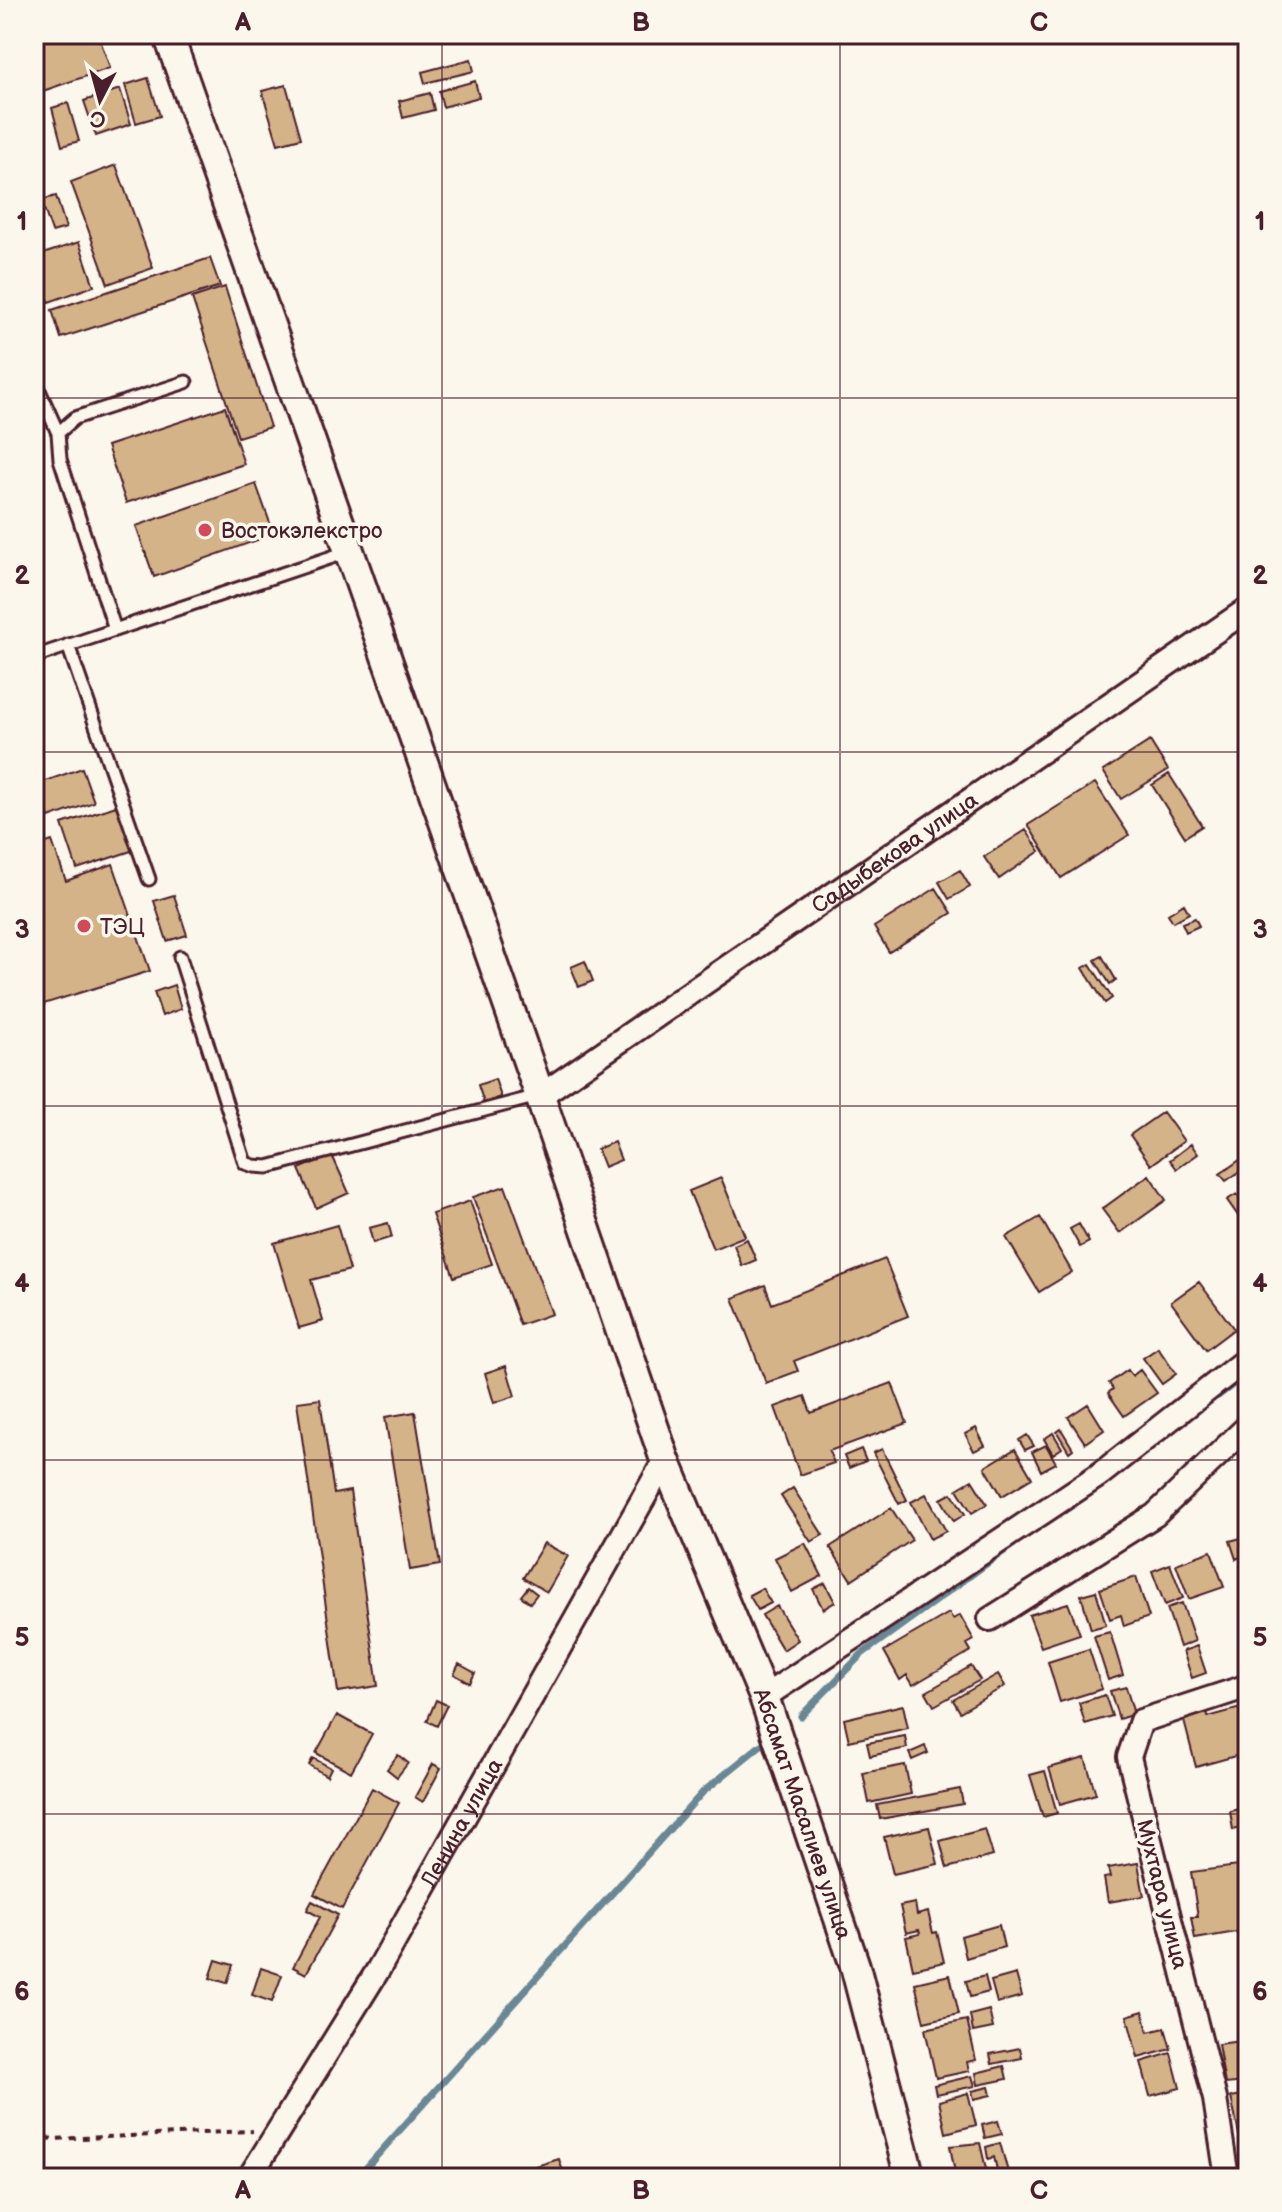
<svg xmlns="http://www.w3.org/2000/svg" width="1282" height="2212" viewBox="0 0 1282 2212" font-family="'Balsamiq Sans',sans-serif">
	<style>
		.lines { fill: none; stroke-linecap: round; stroke-linejoin: round }
		.stream { stroke: #698795; stroke-width: 7 }
		.building { fill: #d5b388; stroke: #4a1f2b; stroke-width: 2 }
		.service-casing { stroke: #4a1f2b; stroke-width: 17 }
		.minor-casing { stroke: #4a1f2b; stroke-width: 28 }
		.tertiary-casing { stroke: #4a1f2b; stroke-width: 34 }
		.path { stroke: #4a1f2b; stroke-width: 4; stroke-dasharray: 6 6; stroke-linecap: butt }
		.service { stroke: #fbf7ec; stroke-width: 11 }
		.minor { stroke: #fbf7ec; stroke-width: 22 }
		.tertiary { stroke: #fbf7ec; stroke-width: 28 }
		.grid { fill: none; stroke: #4a1f2b; stroke-width: 2; stroke-opacity: 0.55 }
		.poi-dot { fill: #d1495b; stroke: #fbf7ec; stroke-width: 3 }
		.labels { text-anchor: middle; stroke-width: 7; stroke-linejoin: round; paint-order: stroke }
		.poi-label { font-size: 22px; fill: #4a1f2b; stroke: #fbf7ec; text-anchor: start }
		.street-label { font-size: 22px; fill: #4a1f2b; stroke: #fbf7ec }
		.neatline { fill: none; stroke: #4a1f2b; stroke-width: 3 }
		.grid-label { font-size: 26px; text-anchor: middle; font-weight: bold; fill: #4a1f2b }
	</style>
	<rect width="100%" height="100%" fill="#fbf7ec"/>
	<filter id="ink" filterUnits="userSpaceOnUse"><feTurbulence type="fractalNoise" baseFrequency=".0125" numOctaves="2"/><feDisplacementMap in="SourceGraphic" scale="16" xChannelSelector="R" yChannelSelector="G"/><feConvolveMatrix kernelMatrix="1 2 1 2 8 2 1 2 1" color-interpolation-filters="sRGB"/></filter>
	<g filter="url(#ink)">
		<g class="lines">
			<path class="stream" d="M1218,1396L1248,1373
				M801,1716L862,1654L1014,1544
				M357,2178L703,1792L761,1745"/>
		</g>
		<path class="building" d="M53,34H98L110,68L34,94V41Z
			M471,59L474,71L425,83L422,72Z
			M148,78L160,116L136,123L125,85Z
			M475,81L479,97L443,107L439,91Z
			M286,85L301,138L278,144L262,91Z
			M120,89L131,124L96,136L84,101Z
			M430,93L434,110L403,118L399,101Z
			M68,103L79,141L62,146L52,108Z
			M116,165L153,268L108,284L71,182Z
			M56,196L66,228L52,232L41,200Z
			M79,242L94,286L49,302L34,257Z
			M210,258L220,286L61,338L52,310Z
			M225,287L270,427L238,437L192,298Z
			M225,407L244,464L126,503L107,446Z
			M256,484L274,534L154,577L136,526Z
			M1150,741L1168,770L1121,799L1103,771Z
			M82,768L94,802L49,818L37,784Z
			M1169,774L1202,826L1185,837L1152,785Z
			M1095,783L1129,835L1061,878L1028,825Z
			M119,805L134,850L77,869L62,824Z
			M1026,830L1040,851L999,879L984,857Z
			M52,841L66,881L113,864L150,971L34,1007V847Z
			M960,870L970,887L949,899L939,882Z
			M936,888L952,913L889,952L874,927Z
			M174,895L187,935L167,941L154,901Z
			M1184,904L1189,913L1173,922L1168,914Z
			M1195,918L1199,926L1186,932L1182,923Z
			M1102,956L1116,980L1110,984L1095,960Z
			M585,961L593,981L579,987L571,967Z
			M1090,964L1112,998L1105,1003L1083,968Z
			M174,985L181,1009L162,1016L154,992Z
			M495,1079L501,1097L484,1103L478,1085Z
			M1163,1112L1184,1141L1151,1165L1130,1135Z
			M614,1142L621,1160L604,1167L597,1149Z
			M1191,1144L1198,1154L1177,1169L1170,1160Z
			M332,1155L349,1193L316,1208L299,1169Z
			M1244,1157L1248,1166L1226,1181L1220,1174Z
			M1149,1175L1166,1200L1120,1233L1102,1209Z
			M721,1178L745,1236L713,1249L689,1191Z
			M505,1186L552,1314L520,1325L473,1197Z
			M1237,1194L1248,1209V1230L1227,1200Z
			M470,1201L492,1264L454,1277L432,1214Z
			M1040,1217L1072,1272L1039,1292L1006,1237Z
			M388,1223L392,1237L373,1243L369,1228Z
			M1079,1224L1089,1242L1080,1247L1070,1229Z
			M337,1225L350,1270L311,1280L323,1321L299,1328L274,1243Z
			M747,1239L756,1260L742,1266L734,1245Z
			M885,1259L908,1316L794,1361L798,1371L766,1383L733,1298L765,1285L772,1304Z
			M1199,1282L1234,1329L1206,1350L1171,1302Z
			M1158,1348L1176,1374L1162,1384L1143,1358Z
			M506,1366L515,1396L494,1403L485,1373Z
			M1128,1370L1132,1376L1140,1370L1157,1393L1124,1416L1108,1393L1113,1389L1109,1383Z
			M892,1383L907,1423L829,1451L834,1463L800,1475L775,1407L805,1396L811,1413Z
			M320,1399L334,1494L350,1491L378,1686L338,1692L297,1402Z
			M1088,1404L1104,1430L1085,1443L1068,1417Z
			M415,1412L440,1565L410,1570L385,1417Z
			M976,1428L985,1446L974,1451L965,1434Z
			M1061,1429L1073,1449L1069,1452L1057,1432Z
			M1053,1433L1062,1448L1053,1454L1044,1439Z
			M1027,1435L1034,1446L1025,1450L1019,1440Z
			M1046,1445L1056,1463L1041,1471L1032,1452Z
			M861,1449L866,1461L849,1468L844,1456Z
			M882,1449L907,1500L899,1504L873,1453Z
			M1015,1449L1032,1478L1002,1496L985,1467Z
			M972,1480L987,1504L972,1513L957,1489Z
			M793,1488L823,1535L811,1542L781,1496Z
			M952,1493L965,1514L954,1521L941,1499Z
			M926,1494L946,1531L930,1539L911,1502Z
			M891,1508L912,1540L851,1580L830,1547Z
			M1248,1536V1568L1242,1556L1236,1559L1230,1541Z
			M544,1543L568,1556L547,1592L523,1578Z
			M805,1543L822,1576L792,1592L775,1558Z
			M1211,1551L1224,1587L1189,1599L1176,1564Z
			M1170,1564L1183,1598L1165,1605L1152,1571Z
			M1136,1577L1149,1617L1124,1626L1121,1615L1110,1619L1100,1589Z
			M825,1583L835,1602L823,1609L813,1589Z
			M528,1587L537,1594L530,1603L521,1596Z
			M762,1588L771,1603L758,1610L749,1595Z
			M1096,1591L1106,1625L1091,1629L1081,1595Z
			M1068,1603L1080,1634L1041,1647L1029,1615Z
			M1182,1603L1195,1641L1180,1647L1167,1608Z
			M777,1606L798,1640L783,1650L762,1615Z
			M949,1613L953,1619L960,1615L974,1640L967,1644L971,1651L913,1685L907,1675L900,1680L884,1651Z
			M1110,1632L1123,1675L1108,1680L1094,1636Z
			M1197,1646L1206,1673L1192,1678L1183,1651Z
			M1089,1649L1102,1689L1060,1702L1048,1662Z
			M459,1664L475,1673L470,1683L454,1674Z
			M971,1666L980,1680L934,1706L926,1692Z
			M998,1674L1005,1686L960,1712L953,1700Z
			M1126,1687L1134,1714L1119,1719L1110,1691Z
			M1105,1695L1112,1716L1085,1724L1079,1703Z
			M436,1700L447,1705L437,1726L427,1721Z
			M903,1705L908,1728L849,1741L844,1719Z
			M1248,1706V1761L1246,1753L1196,1767L1183,1717L1207,1711L1208,1717Z
			M337,1715L372,1734L351,1772L316,1753Z
			M905,1736L907,1748L870,1756L867,1743Z
			M925,1746L928,1753L912,1760L909,1753Z
			M398,1755L408,1763L397,1777L387,1769Z
			M313,1758L331,1768L327,1776L309,1765Z
			M1085,1758L1096,1794L1060,1804L1049,1768Z
			M433,1764L441,1768L423,1802L415,1797Z
			M905,1765L911,1794L869,1803L863,1773Z
			M1045,1771L1057,1813L1043,1817L1030,1775Z
			M372,1788L399,1803L342,1909L314,1894Z
			M960,1789L963,1804L880,1819L877,1805Z
			M1239,1809L1242,1828L1233,1830L1230,1811Z
			M929,1827L938,1864L893,1874L884,1837Z
			M985,1829L993,1856L947,1868L940,1841Z
			M1138,1863L1144,1896L1108,1902L1104,1878L1110,1877L1108,1868Z
			M1245,1865L1248,1882V1930L1195,1939L1191,1917H1198L1191,1872Z
			M312,1901L338,1915L306,1974L293,1967L320,1917L307,1910Z
			M915,1903L917,1915L928,1912L933,1933L937,1932L944,1962L913,1969L906,1937L920,1934L919,1930L906,1933L900,1906Z
			M999,1925L1004,1947L966,1958L961,1936Z
			M216,1960L233,1965L227,1983L210,1978Z
			M261,1968L282,1975L272,2002L252,1995Z
			M1016,1974L1022,1996L997,2003L991,1981Z
			M950,1975L959,2014L924,2022L915,1983Z
			M985,1976L989,1992L970,1997L966,1981Z
			M989,2010L993,2028L973,2032L970,2015Z
			M1143,2011L1148,2032L1165,2028L1171,2049L1138,2058L1127,2016Z
			M967,2020L976,2060L967,2062L969,2071L936,2078L925,2029Z
			M1248,2040V2058L1241,2059L1245,2082L1225,2084L1218,2044Z
			M1020,2048L1022,2058L992,2064L990,2054Z
			M1171,2053L1180,2088L1150,2096L1141,2062Z
			M1004,2066L1007,2079L978,2085L976,2073Z
			M972,2076L975,2086L936,2094L934,2085Z
			M989,2087L991,2095L974,2099L972,2091Z
			M968,2093L976,2125L946,2133L939,2101Z
			M1248,2094V2134L1239,2135L1231,2097Z
			M998,2121L1002,2134L985,2138L982,2125Z
			M980,2143L987,2173L956,2178L950,2146Z
			M1000,2143L1008,2172L998,2174L994,2157L988,2159L986,2147Z
			M559,2159L565,2178H497Z"/>
		<g class="lines">
			<g class="service-casing">
				<path id="service" d="M34,379L58,433
					M115,630L60,459L58,433L75,418L186,382
					M68,645L149,879
					M34,657L347,552
					M180,957L245,1163L254,1166L268,1167L538,1096"/>
			</g>
			<g class="minor-casing">
				<g id="minor">
					<path id="s1" d="M540,1096L1248,609"/>
					<path d="M990,1619L1155,1515L1248,1426"/>
					<path d="M764,1697L1099,1475L1248,1358"/>
					<path id="s2" d="M249,2178L378,1970L665,1460"/>
					<path d="M1227,2178L1215,2099L1129,1757L1141,1721L1248,1686"/>
				</g>
			</g>
			<g class="tertiary-casing">
				<g id="tertiary">
					<path id="s3" d="M168,34L540,1096L665,1460L764,1697L855,1966L910,2178"/>
				</g>
			</g>
			<path class="path" d="M34,2137L54,2139L253,2131"/>
			<use href="#service" class="service"/>
			<use href="#minor" class="minor"/>
			<use href="#tertiary" class="tertiary"/>
		</g>
	</g>
	<path class="grid" d="M442,34V2178M840,34V2178M34,398H1248M34,752H1248M34,1106H1248M34,1460H1248M34,1814H1248"/>
	<g class="poi-dot">
		<circle cx="205" cy="530" r="8"/>
		<circle cx="84" cy="926" r="8"/>
	</g>
	<g class="labels">
		<g class="poi-label">
			<text x="221" y="538">Востокэлекстро</text>
			<text x="100" y="934">ТЭЦ</text>
		</g>
		<g class="street-label">
			<text dy="8" stroke="none"><textPath href="#s1" startOffset="430">Садыбекова улица</textPath></text>
			<text dy="8" stroke="none"><textPath href="#s3" startOffset="1890">Абсамат Масалиев улица</textPath></text>
			<text dy="8" stroke="none"><textPath href="#s2" startOffset="414">Ленина улица</textPath></text>
			<text transform="translate(1163 1894) rotate(76)" y="8">Мухтара улица</text>
		</g>
	</g>
	<rect width="1282" height="2212" fill="none" stroke="#fbf7ec" stroke-width="88"/>
	<g transform="translate(100 100) rotate(186)" stroke="#fbf7ec" stroke-width="6" paint-order="stroke">
	<path d="M0-6L14 30L0 20L-14 30Z" fill="#4a1f2b"/>
	<text y="-12" font-size="22" font-weight="bold" text-anchor="middle" fill="#4a1f2b">С</text>
	</g>
	<rect x="44" y="44" width="1194" height="2124" class="neatline"/>
	<g class="grid-label">
		<text x="243" y="31">A</text>
		<text x="641" y="31">B</text>
		<text x="1039" y="31">C</text>
		<text x="22" y="230">1</text>
		<text x="1260" y="230">1</text>
		<text x="22" y="584">2</text>
		<text x="1260" y="584">2</text>
		<text x="22" y="938">3</text>
		<text x="1260" y="938">3</text>
		<text x="22" y="1292">4</text>
		<text x="1260" y="1292">4</text>
		<text x="22" y="1646">5</text>
		<text x="1260" y="1646">5</text>
		<text x="22" y="2000">6</text>
		<text x="1260" y="2000">6</text>
		<text x="243" y="2199">A</text>
		<text x="641" y="2199">B</text>
		<text x="1039" y="2199">C</text>
	</g>
</svg>
